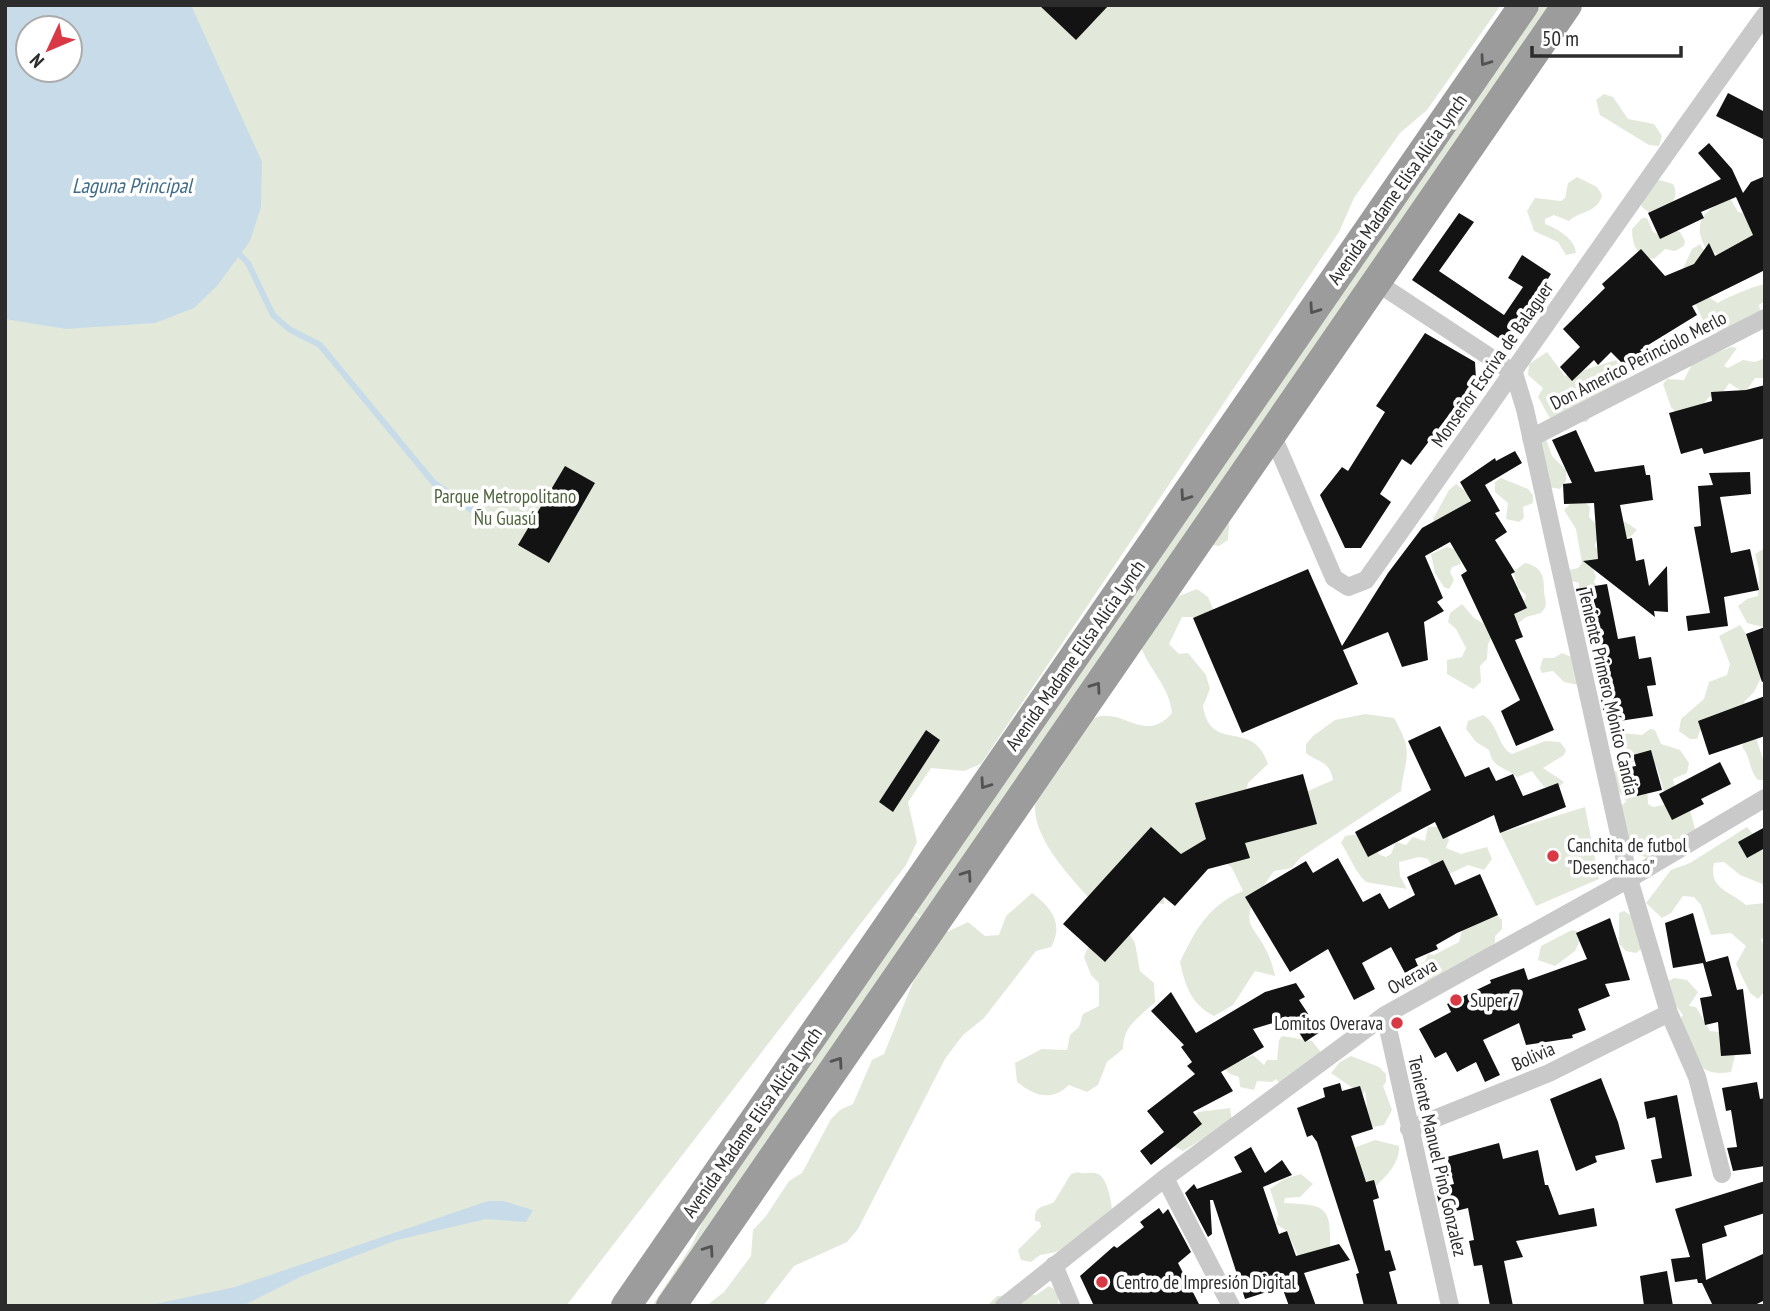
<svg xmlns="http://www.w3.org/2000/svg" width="1770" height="1311" viewBox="0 0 1770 1311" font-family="'PT Sans Narrow',sans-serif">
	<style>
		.green { fill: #e2e9da; fill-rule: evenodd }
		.water { fill: #c7dbe8; fill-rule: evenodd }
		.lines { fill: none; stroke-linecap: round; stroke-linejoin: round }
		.stream { stroke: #c7dbe8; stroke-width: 6 }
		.building { fill: #131313 }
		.minor { stroke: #c9c9c9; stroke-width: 18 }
		.trunk { stroke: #9c9c9c; stroke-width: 30 }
		.oneway { stroke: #535353 }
		.poi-dot { fill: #d93944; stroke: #fff; stroke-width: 2.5 }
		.labels { text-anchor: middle; stroke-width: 7; stroke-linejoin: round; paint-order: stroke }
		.street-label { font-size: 19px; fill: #2c2c2c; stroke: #fff }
		.park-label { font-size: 19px; fill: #4f643d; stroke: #fff }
		.poi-label { font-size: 19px; fill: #2c2c2c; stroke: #fff; text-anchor: start }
		.water-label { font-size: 21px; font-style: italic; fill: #406c88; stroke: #fff }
	</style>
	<rect width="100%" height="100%" fill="#fff"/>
	<path class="green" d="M5,5H1501L1427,110L1400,133L1354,198L1339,232L981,764L964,771L931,768L908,802L917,842L906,865L566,1306H5ZM28,28H70V70H28Z
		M1541,5H1554L1224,515L1229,524L1228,540L1219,546L1204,544L924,920L915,913Z
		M1604,94L1613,97L1628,119L1654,124L1662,136L1659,146L1649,145L1600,115L1596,100Z
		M1577,177L1597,187L1602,195C1598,213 1581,210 1569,221L1554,215L1545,219V224C1558,229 1575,239 1576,253L1566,255L1558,242L1534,231L1527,211L1535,198L1561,201L1565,198L1568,183Z
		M1659,180L1673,184C1682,203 1665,207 1651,214L1642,207L1638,197Z
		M1730,198L1738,212L1748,215L1765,255L1725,259L1706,248C1690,222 1707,208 1730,198Z
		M1642,218H1647L1653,232L1657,234L1671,228L1680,232L1685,241L1684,246L1675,251L1665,249L1654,259C1637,257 1632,245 1632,229Z
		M1700,244L1705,253L1710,298L1718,303C1723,299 1759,284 1765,284V301L1759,305L1761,314L1726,331L1711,332L1707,329L1681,273L1692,249Z
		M1731,347L1737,348L1724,366L1728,368L1743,360L1755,362L1765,358V378H1755L1745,393L1729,383C1724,392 1720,397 1709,397L1687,425L1671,407L1663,384L1667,379L1684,380L1693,362Z
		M1547,352L1565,376L1616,360L1625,373L1620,389L1595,410L1587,422L1551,420L1538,397L1543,388L1528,375L1529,364Z
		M1531,435L1545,436L1552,456L1566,470V481L1560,489L1549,487Z
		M1501,478L1528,489L1533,495V503L1523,507L1524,518L1519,522L1506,519L1508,503L1495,492V482Z
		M1456,484L1468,493L1470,503L1436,523L1433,519L1449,490Z
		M1571,503H1586L1590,507L1589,517L1597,525L1626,522L1637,530L1630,537L1596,541L1595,546L1601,554L1593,568L1596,577L1594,582L1599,590L1579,593V583L1569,580V570L1578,568L1582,563L1576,529L1564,510Z
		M1447,547L1457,550L1461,564L1452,567L1450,572L1454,580L1449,589L1444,587L1435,573L1431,554Z
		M1765,548V627H1763L1747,623L1738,606L1747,599L1758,596L1759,570L1755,554Z
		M1525,563C1543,567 1544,577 1544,592C1545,601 1549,605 1541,613L1526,617L1515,626L1506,606L1525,600L1526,595L1518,588L1513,572Z
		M1197,589L1208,597L1217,618L1208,621L1196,617H1182L1169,644L1179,654L1188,653L1206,675L1210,689L1203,706C1211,755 1253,717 1268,764L1248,783L1245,795H1299L1333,780C1330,761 1319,763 1306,753V744L1313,736L1335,720L1365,714L1394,718C1414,753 1406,754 1401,791L1300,858L1292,868L1274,871C1225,938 1262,915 1275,976L1255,971L1233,1005L1214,1016C1192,1005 1185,986 1180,962C1195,931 1208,905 1243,891L1232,868L1211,850L1165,890L1164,904L1089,898C1067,873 1018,824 1041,786C1047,778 1059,773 1063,763C1070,748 1078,722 1097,717C1125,709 1145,744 1172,713C1169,683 1145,667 1138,638L1179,596Z
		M1462,604L1474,618L1495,631L1488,644L1487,659L1480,666L1481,682L1473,689L1447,674V660L1462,657L1466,648L1456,629L1448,622L1450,613Z
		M1740,625L1751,641L1763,674L1754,692L1744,702L1764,762V780H1758C1749,771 1751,757 1742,747L1745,738L1702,726L1697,739H1690L1679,731L1681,719L1704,699L1709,682L1727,675L1730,664L1719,636Z
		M1562,653L1581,661L1579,685L1564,682L1553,671L1542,673L1540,668L1543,658H1554Z
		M1483,715C1499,724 1497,746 1512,754L1545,741L1560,742L1566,750L1564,755L1543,768L1564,782L1560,786L1544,787L1532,771L1517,777C1504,766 1493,769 1489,750L1476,742L1466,729L1468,721Z
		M1650,729L1655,730L1661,744L1680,750L1689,763L1687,773L1673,779L1675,790L1665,794L1657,768L1651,760L1625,763L1617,756L1616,743L1621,733L1642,735Z
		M1624,765C1643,769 1648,788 1648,804L1653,807L1668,804L1689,806L1696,833L1683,857C1652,874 1606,840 1619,809C1621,806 1624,804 1626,801C1618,792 1613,783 1615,771Z
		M1585,807L1599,879L1536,906L1500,833Z
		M1428,827H1444L1449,840L1446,848L1461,854L1487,847L1492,859L1484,870L1468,865L1439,879L1428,859L1419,857L1399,862L1400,876L1407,889L1366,882C1354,871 1349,854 1341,843L1345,836L1359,834L1380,855L1386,857L1391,854L1396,842L1406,845L1413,837L1425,841Z
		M1747,827L1753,834L1765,828V885L1740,875L1724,862L1714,863C1708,889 1730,891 1746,905L1765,903V935L1761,940L1765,947V991L1758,999L1750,993L1736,964L1746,946L1731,933L1711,935L1701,905L1694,897L1683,896L1671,913L1662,918L1646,903L1671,870L1690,863Z
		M1032,893C1052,908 1064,924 1051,947L1036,951L984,1018L963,1035L945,1059L858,1229L847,1242L794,1266L763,1306H706L724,1292L751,1256L753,1230L766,1216L789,1181L802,1173L831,1119L840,1110L853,1104L872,1060L884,1054L930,940L968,922L985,936L999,935L1006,916Z
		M1624,911L1634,917L1645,946L1636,953L1626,951L1619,944V913Z
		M914,914L923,920L658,1306H652L692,1245L704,1218Z
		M1497,915L1502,920V929L1495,936V943C1478,955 1421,995 1405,980L1404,974L1425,961L1428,954L1434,955L1459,942L1463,927Z
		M1572,930L1576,931L1580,940L1575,951L1555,966L1538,960L1541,946Z
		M1129,933L1135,943L1140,971L1154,983L1155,1002C1140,1017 1123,1025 1123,1049L1107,1062L1098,1085L1087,1092L1069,1085C1051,1102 1035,1096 1017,1082L1015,1063L1042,1049L1067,1050L1070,1035L1079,1027L1083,1014L1099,1006V983L1091,975L1084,957L1093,936Z
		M1674,978L1687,980L1698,992L1689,1006L1696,1007L1710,1031L1719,1032L1736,1051L1731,1072C1695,1078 1693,1055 1676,1027L1683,1015L1666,993L1667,982Z
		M1282,1036L1312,1041L1324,1056L1282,1086L1276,1079L1272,1082L1257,1081L1254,1090L1240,1087L1239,1077L1230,1074L1216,1059L1240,1061L1253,1055L1264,1065L1267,1060H1277L1279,1040Z
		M1351,1056L1379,1067L1386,1074V1082L1383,1086L1392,1110L1384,1125L1373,1127L1364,1114L1367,1106L1365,1090L1363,1095L1331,1073L1340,1062Z
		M1230,1108L1232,1121L1183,1151L1174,1146L1198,1112Z
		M1375,1140L1399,1146C1400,1162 1388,1175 1376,1186L1352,1173L1354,1148Z
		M1078,1172C1085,1175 1087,1172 1095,1173C1109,1175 1112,1207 1113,1219L1072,1244L1056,1252L1040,1255L1031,1262L1021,1260L1018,1250L1041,1227L1040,1222L1035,1221C1034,1204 1044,1208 1054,1202L1071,1174Z
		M1301,1174L1313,1184L1300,1197L1285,1198L1284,1203C1327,1205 1331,1206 1330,1250L1298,1256L1287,1231L1276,1224L1278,1214L1270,1189L1284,1179Z
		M1049,1286L1057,1291L1059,1306H987L997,1296L1036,1295Z"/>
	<path class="water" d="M5,5H191L262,162L261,207L250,241L217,286L194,308L155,323L66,329L5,319ZM28,28H70V70H28Z
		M488,1201H503L533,1210L526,1222L486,1219L397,1240L300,1277L242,1306H146L235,1287Z"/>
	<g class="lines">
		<path class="stream" d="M240,255L248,263L273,315L289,329L320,345L433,482L473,511"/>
	</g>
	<path class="building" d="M1039,5H1109L1076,40Z
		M1728,93L1765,112V140L1716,116Z
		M1709,143L1732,169L1743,193L1751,182L1765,176V270L1692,306L1697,315L1640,350L1643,353L1624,365L1611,352L1598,365L1594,360L1572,381L1560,367L1580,347L1563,329L1605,288L1602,284L1641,249L1665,276L1694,264L1709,243L1715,256L1753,235L1736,197L1701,212L1704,218L1660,239L1648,213L1721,179L1698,153Z
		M1459,213L1474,222L1439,271L1504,315L1523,287L1508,278L1522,255L1551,274L1507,344L1412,280Z
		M1425,333L1475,362L1476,379L1411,465L1402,459L1380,494L1391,502L1361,548H1345L1320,495L1342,467L1348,471L1385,412L1376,406Z
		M1765,385V438L1704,454L1702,448L1681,454L1669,413L1712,401L1711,392L1746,390Z
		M1576,430L1595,472L1644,465L1646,475H1650L1653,500L1620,505L1627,539L1632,538L1636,561L1644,559L1649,586L1667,566L1668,612L1654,611L1655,617L1583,561L1598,559L1594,503L1564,504L1563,484L1572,483L1552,440Z
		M1515,451L1522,463L1485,485L1500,511L1495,513L1507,532L1495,540L1515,572L1511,574L1527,608L1514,614L1523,637L1515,640L1554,730L1516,746L1501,711L1520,700L1461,575L1467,571L1450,542L1425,556L1443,598L1437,602L1444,611L1424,622L1428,660L1402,667L1388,632L1343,650L1358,684L1242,733L1193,618L1308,569L1342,646L1388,573L1422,528L1471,501L1460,482L1495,458L1496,461Z
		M565,466L595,483L549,563L518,545Z
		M1750,472L1751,494L1720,497L1731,553L1750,549L1759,590L1724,597L1728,626L1688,631L1686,616L1710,613L1694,527L1701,526L1698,486L1713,485L1709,473Z
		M1607,584L1618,639L1635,636L1639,659L1651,657L1656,685L1647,686L1653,716L1606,723L1600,695L1608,694L1603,660L1594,621L1584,623L1576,589Z
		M1765,627V681L1762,682L1746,634Z
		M1765,696V736L1709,755L1698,721Z
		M1440,726L1465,777L1489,767L1496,781L1513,774L1523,796L1558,783L1566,807L1500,833L1494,815L1443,839L1435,822L1368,857L1355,832L1431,790L1408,741Z
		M926,730L940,740L893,812L879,802Z
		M1651,750L1662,790L1637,796L1630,767L1636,766L1633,755Z
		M1720,762L1731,784L1701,799L1704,804L1672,820L1659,794Z
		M1303,774L1317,824L1245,843L1250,858L1208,869L1175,906L1164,897L1105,962L1063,924L1151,827L1181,854L1206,839L1195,803Z
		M1765,827V848L1747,858L1738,842Z
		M1338,858L1363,902L1380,893L1389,909L1415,895L1407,877L1443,860L1455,885L1480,874L1498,915L1457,933L1436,945L1438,949L1415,959L1418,966L1405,973L1391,947L1362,963L1375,989L1354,1000L1328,949L1290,972L1245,897L1306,861L1313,873Z
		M1693,913L1706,962L1728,956L1737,990L1743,989L1751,1054L1721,1056L1718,1022L1705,1025L1700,998L1712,996L1703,963L1673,968L1665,923Z
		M1610,918L1630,980L1605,984L1610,996L1578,1009L1586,1030L1572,1035L1573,1038L1526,1045L1519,1023L1483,1040L1500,1075L1485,1082L1476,1062L1457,1072L1446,1052L1435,1058L1419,1029L1451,1012L1447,1004L1491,983L1490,980L1524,968L1528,980L1587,959L1576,933Z
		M1296,983L1305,997L1299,1000L1320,1032L1305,1042L1290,1018L1253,1029L1264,1047L1221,1072L1233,1091L1193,1112L1202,1124L1151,1165L1140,1151L1164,1132L1147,1111L1195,1074L1187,1066L1192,1062L1181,1047L1184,1045L1151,1011L1171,992L1196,1033L1265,992Z
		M1601,1078L1618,1122L1625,1149L1595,1156L1597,1162L1576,1171L1550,1099Z
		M1757,1082L1760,1099L1765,1098V1166L1733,1171L1727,1148L1737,1147L1731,1110L1726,1111L1722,1088Z
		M1340,1083L1342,1091L1360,1086L1373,1129L1351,1136L1366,1182L1374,1180L1379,1198L1373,1200L1385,1251L1390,1250L1396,1270L1389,1272L1398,1306H1364L1356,1274L1359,1273L1317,1142L1312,1135L1307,1137L1297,1108L1325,1097L1323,1088Z
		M1677,1095L1692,1176L1656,1183L1651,1160L1662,1158L1655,1117L1647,1119L1644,1102Z
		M1499,1143L1503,1159L1538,1150L1545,1185H1548L1559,1215L1594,1208L1597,1226L1516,1241L1523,1257L1504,1261L1513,1306H1490L1482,1265L1474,1266L1469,1241L1474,1240L1468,1208L1456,1211L1454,1204L1440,1207L1435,1188L1454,1184L1447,1157Z
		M1251,1147L1265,1173L1282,1160L1292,1175L1263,1187L1279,1234L1287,1231L1296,1256L1339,1244L1350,1260L1304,1273L1316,1306H1289L1282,1287L1245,1299L1213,1200H1210L1212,1234L1208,1237L1185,1193L1194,1184L1197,1189L1242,1172L1234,1157Z
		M1765,1181V1213L1724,1226L1727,1236L1702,1244L1706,1280L1765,1253V1300L1753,1306H1713L1702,1283H1698L1697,1279L1675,1282L1671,1259L1690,1257L1675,1209Z
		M1159,1208L1163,1214L1168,1209L1191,1252L1178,1263L1200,1306H1094L1080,1276L1114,1246L1117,1248L1144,1227L1140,1222Z
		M1667,1271L1673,1306H1644L1640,1276Z"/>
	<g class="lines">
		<path class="minor" d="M1376,282L1514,373L1525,409L1629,879L1669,1013L1697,1077L1722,1174
			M1272,434L1334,578L1348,587L1366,580C1500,392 1630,202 1765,15
			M1531,438L1765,318
			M1385,1015L1450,1306
			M1409,1129L1549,1073L1669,1013
			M1165,1178L1231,1306
			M1054,1265L1071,1306
			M1004,1306L1165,1178L1385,1015L1629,879L1765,798"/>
		<path class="trunk" d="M626,1306L1524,5
			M671,1306L1567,5"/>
	</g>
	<defs><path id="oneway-chevron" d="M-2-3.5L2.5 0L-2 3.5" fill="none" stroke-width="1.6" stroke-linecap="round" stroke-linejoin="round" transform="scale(1.75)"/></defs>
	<g class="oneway">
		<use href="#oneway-chevron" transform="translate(1485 61) rotate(125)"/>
		<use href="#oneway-chevron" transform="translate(1314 309) rotate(125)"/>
		<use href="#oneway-chevron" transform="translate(1185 496) rotate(125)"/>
		<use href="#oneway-chevron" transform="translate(1096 687) rotate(-55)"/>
		<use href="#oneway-chevron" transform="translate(985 784) rotate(125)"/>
		<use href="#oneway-chevron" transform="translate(967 875) rotate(-55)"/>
		<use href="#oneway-chevron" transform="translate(838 1062) rotate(-55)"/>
		<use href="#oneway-chevron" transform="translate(709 1250) rotate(-55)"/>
	</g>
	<g class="poi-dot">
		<circle cx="1553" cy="856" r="7"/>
		<circle cx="1456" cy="1000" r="7"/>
		<circle cx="1397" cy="1023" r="7"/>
		<circle cx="1102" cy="1282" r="7"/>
	</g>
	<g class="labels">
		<g class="street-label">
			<text transform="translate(1397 189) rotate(-55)" y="7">Avenida Madame Elisa Alicia Lynch</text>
			<text transform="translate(1638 360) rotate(-27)" y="7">Don Americo Perinciolo Merlo</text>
			<text transform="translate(1492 364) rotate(-55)" y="7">Monseñor Escriva de Balaguer</text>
			<text transform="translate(1075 655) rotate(-55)" y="7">Avenida Madame Elisa Alicia Lynch</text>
			<text transform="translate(1609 692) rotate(77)" y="7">Teniente Primero Mónico Candia</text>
			<text transform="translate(1412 976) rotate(-29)" y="7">Overava</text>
			<text transform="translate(1533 1056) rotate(-24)" y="7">Bolivia</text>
			<text transform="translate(752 1122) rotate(-55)" y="7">Avenida Madame Elisa Alicia Lynch</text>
			<text transform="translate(1438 1156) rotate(77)" y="7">Teniente Manuel Pino Gonzalez</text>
		</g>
		<g class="park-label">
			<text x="505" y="503">Parque Metropolitano<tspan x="505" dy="22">Ñu Guasú</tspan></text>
		</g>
		<g class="poi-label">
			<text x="1567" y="852">Canchita de futbol<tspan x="1567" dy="22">"Desenchaco"</tspan></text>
			<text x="1470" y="1007">Super 7</text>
			<text x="1383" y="1030" text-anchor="end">Lomitos Overava</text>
			<text x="1116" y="1289">Centro de Impresión Digital</text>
		</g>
		<g class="water-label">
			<text x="132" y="193">Laguna Principal</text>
		</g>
	</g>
	<rect width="1770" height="1311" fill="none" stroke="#2c2c2c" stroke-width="14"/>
	<g transform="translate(49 49) rotate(226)"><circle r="33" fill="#ffffff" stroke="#ababab" stroke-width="2"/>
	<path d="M0-5L12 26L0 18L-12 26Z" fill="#d93944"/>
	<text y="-10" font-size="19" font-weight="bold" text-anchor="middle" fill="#2c2c2c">N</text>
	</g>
	<path d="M1532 46v10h149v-10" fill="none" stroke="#2c2c2c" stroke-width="3.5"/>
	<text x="1542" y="46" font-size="21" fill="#2c2c2c" stroke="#ffffff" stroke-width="5" paint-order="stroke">50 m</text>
</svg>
